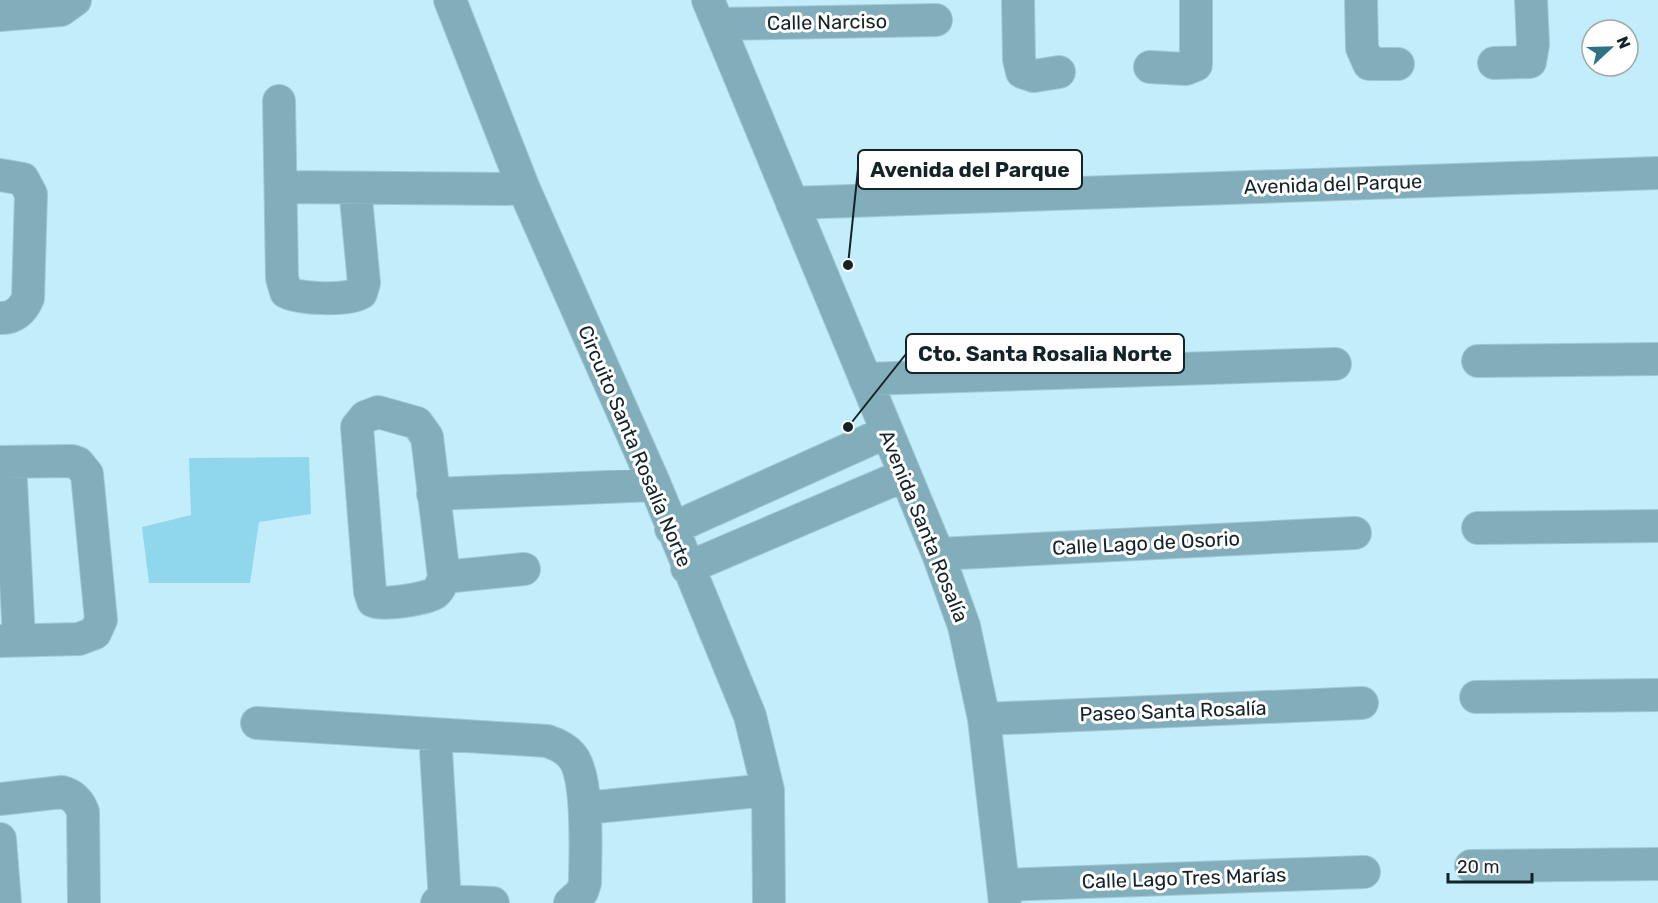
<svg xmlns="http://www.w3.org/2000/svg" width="1658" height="903" viewBox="0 0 1658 903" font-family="Rubik,sans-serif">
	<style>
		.green { fill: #91d7ec }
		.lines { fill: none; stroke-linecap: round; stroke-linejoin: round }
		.minor-casing { stroke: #a2c9d5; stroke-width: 34 }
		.minor { stroke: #82adba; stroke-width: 32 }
		.labels { text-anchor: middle; stroke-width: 6; stroke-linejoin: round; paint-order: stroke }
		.street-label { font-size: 20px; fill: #132328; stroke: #fff }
		.leader { fill: none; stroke: #132328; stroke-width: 2 }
		.callout-dot { fill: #132328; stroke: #fff; stroke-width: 2 }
		.callout { fill: #fff; stroke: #132328; stroke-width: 2 }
		.callout-label { font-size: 21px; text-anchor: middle; font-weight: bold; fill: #132328 }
	</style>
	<rect width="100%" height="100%" fill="#c2edfb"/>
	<path class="green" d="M309,457L311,514L259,522L250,583H149L142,527L191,515L189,458Z"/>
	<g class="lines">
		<g class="minor-casing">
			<path id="minor" d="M450,0L524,189L655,485L750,716L768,790L769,903
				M708,0L938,554L964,626L984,719L1005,903
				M1018,0L1019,59L1022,72L1034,76L1059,72
				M1361,0L1362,48L1369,64H1398
				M0,15L61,10L75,0
				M718,24L936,20
				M1494,63L1530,62L1533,45L1531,0
				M1150,67L1186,69L1196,65V0
				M279,101L282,278L286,292C300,299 347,301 361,293L364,283L355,188
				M0,175L23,179L31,194L28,298C23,310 14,319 0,318
				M283,187L524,189
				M792,203L1658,173
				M1478,361L1658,359
				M865,379L1335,364
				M378,412L417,423L427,437L444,577C442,583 440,589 435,593C426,599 381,606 373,601L370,592L357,427L365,417Z
				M0,462L72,461L78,463L87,474L101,620L95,633L79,639L0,641
				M10,462L19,639
				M433,494L655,485
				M1478,528L1658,526
				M671,529L887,432
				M938,554L1355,533
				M687,568L905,475
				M444,577L524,569
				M1476,697L1658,695
				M984,719L1362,703
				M257,723L547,741C556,744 565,748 571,755C590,775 585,855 585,883L582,892L570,903
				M435,734L445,901
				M0,799L62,792C73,795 79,801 83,812L84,903
				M585,808L768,790
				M0,839L5,903
				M1471,866L1658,864
				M1003,885L1364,872
				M437,903L445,901L493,903"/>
		</g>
		<use href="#minor" class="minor"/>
	</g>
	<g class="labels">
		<g class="street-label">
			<text transform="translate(827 22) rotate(-1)" y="7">Calle Narciso</text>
			<text transform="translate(1333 184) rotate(-2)" y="7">Avenida del Parque</text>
			<text transform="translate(635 446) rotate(67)" y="7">Circuito Santa Rosalía Norte</text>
			<text transform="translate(924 526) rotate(68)" y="7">Avenida Santa Rosalía</text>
			<text transform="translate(1146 543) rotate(-3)" y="7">Calle Lago de Osorio</text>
			<text transform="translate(1173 711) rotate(-2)" y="7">Paseo Santa Rosalía</text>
			<text transform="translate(1184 878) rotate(-2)" y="7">Calle Lago Tres Marías</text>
		</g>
	</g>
	<path class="leader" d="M848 265L858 169M848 427L906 354"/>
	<g class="callout-dot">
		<circle cx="848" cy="265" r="6"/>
		<circle cx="848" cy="427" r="6"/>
	</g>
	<g class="callout">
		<rect x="858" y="150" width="224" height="39" rx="6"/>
		<rect x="906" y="334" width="278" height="39" rx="6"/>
	</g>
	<g class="callout-label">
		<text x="970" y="177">Avenida del Parque</text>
		<text x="1045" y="361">Cto. Santa Rosalia Norte</text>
	</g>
	<g transform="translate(1610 48) rotate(68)"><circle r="28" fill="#ffffff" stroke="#a1a7a9" stroke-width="1.5"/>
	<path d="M0-4.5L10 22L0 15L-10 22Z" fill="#307284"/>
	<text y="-9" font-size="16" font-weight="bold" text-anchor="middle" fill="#132328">N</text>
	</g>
	<path d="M1448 873v9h84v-9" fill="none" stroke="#132328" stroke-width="3"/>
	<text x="1457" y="873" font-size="18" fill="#132328" stroke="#ffffff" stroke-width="4.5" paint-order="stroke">20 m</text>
</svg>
